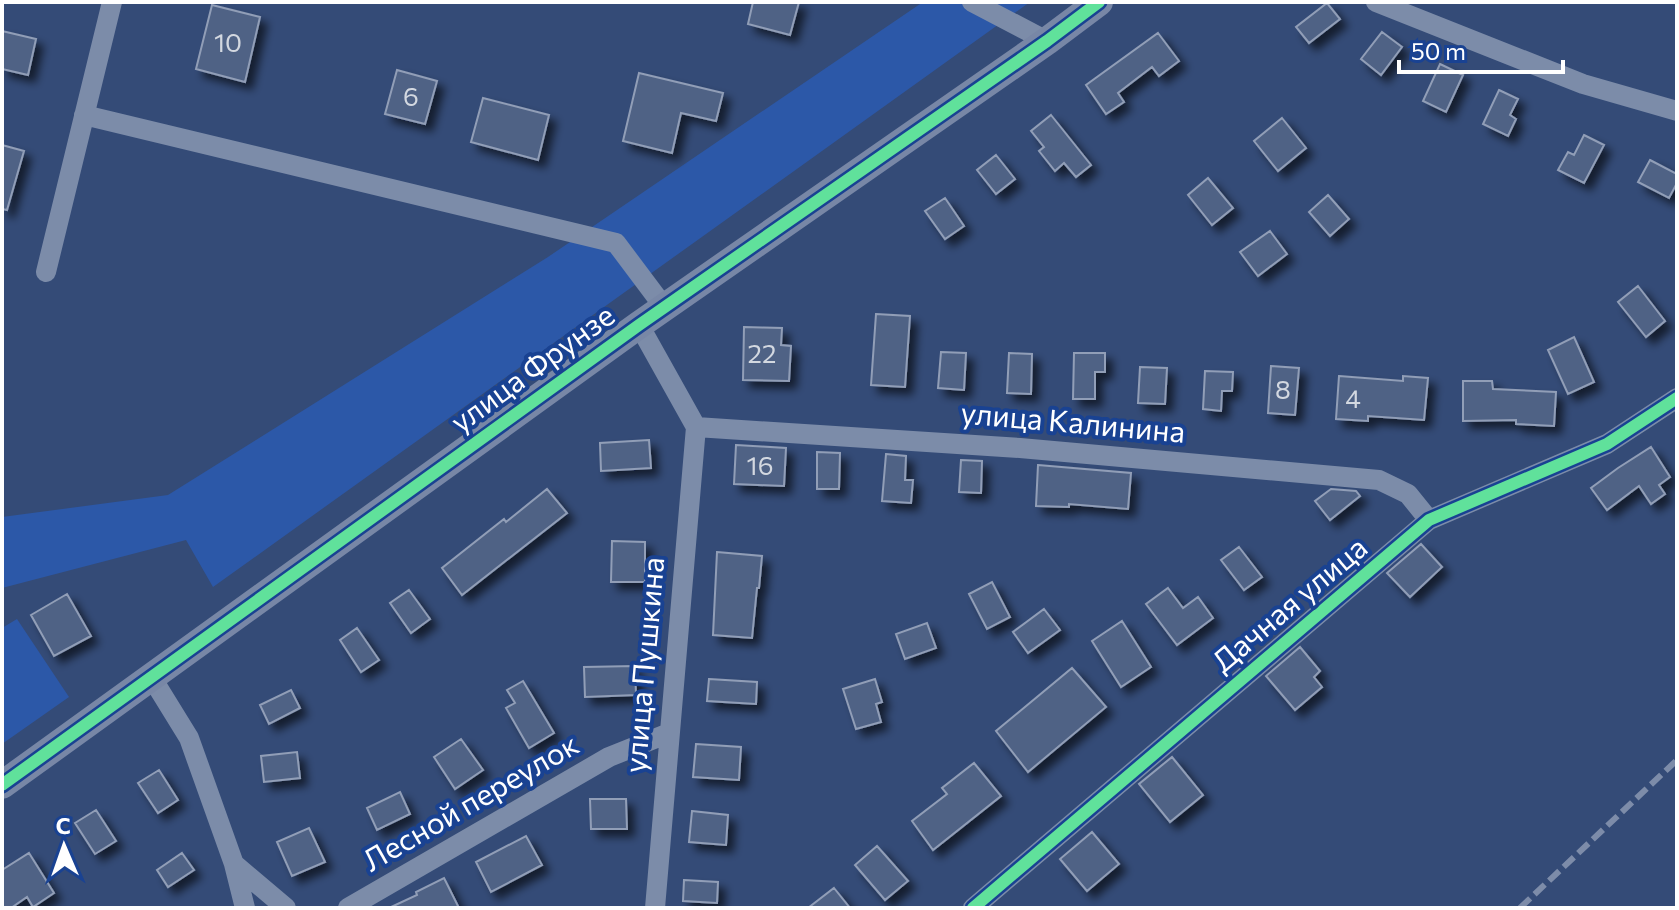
<svg xmlns="http://www.w3.org/2000/svg" width="1679" height="910" viewBox="0 0 1679 910" font-family="Commissioner,sans-serif">
	<style>
		.green { fill: #2c58a8 }
		.building { fill: #4f6285; stroke: #919eb7; stroke-width: 2; filter: url(#shadow) }
		.lines { fill: none; stroke-linecap: round; stroke-linejoin: round }
		.street { stroke: #7c8ca9; stroke-width: 20 }
		.secondary { stroke: #7887a6; stroke-width: 28 }
		.rail { stroke: #7d8ca9; stroke-width: 6; stroke-dasharray: 14 6; stroke-linecap: butt }
		.cycleway-casing { stroke: #194292; stroke-width: 17 }
		.cycleway { stroke: #60e19b; stroke-width: 12 }
		.labels { text-anchor: middle; stroke-width: 8; stroke-linejoin: round; paint-order: stroke }
		.number-label { font-size: 26px; fill: #d3d8e0 }
		.street-label { font-size: 30px; fill: #fff; stroke: #194292 }
	</style>
	<defs>
		<filter id="shadow"><feDropShadow dx="7" dy="7" stdDeviation="4" flood-color="#0009"/></filter>
	</defs>
	<rect width="100%" height="100%" fill="#344b77"/>
	<path class="green" d="M923,2H1030L213,587L186,540L2,588V517L168,495L548,257Z
		M17,619L69,697L2,744V628Z"/>
	<path class="building" d="M753,2H799L790,35L748,24Z
		M1327,3L1340,19L1309,43L1296,27Z
		M212,5L260,17L245,82L196,69Z
		M2,31L36,39L28,75L2,69Z
		M1382,32L1402,47L1381,75L1361,59Z
		M1158,33L1179,61L1159,76L1152,67L1118,93L1124,102L1106,114L1086,85Z
		M1440,64L1463,75L1446,112L1423,101Z
		M397,70L437,81L425,124L385,114Z
		M639,73L723,93L716,121L681,113L672,153L623,141Z
		M1499,90L1518,99L1510,115L1516,119L1508,136L1483,124Z
		M483,98L549,115L538,160L471,142Z
		M1051,115L1091,165L1076,177L1064,163L1055,171L1039,151L1044,147L1031,131Z
		M1282,118L1306,148L1278,171L1254,141Z
		M1584,135L1604,145L1584,183L1558,170L1568,152L1574,155Z
		M2,145L24,151L7,210L2,209Z
		M996,155L1015,179L996,194L977,170Z
		M1650,160L1677,174V183L1669,198L1638,182Z
		M1208,178L1233,208L1212,225L1188,195Z
		M1328,195L1349,219L1330,236L1309,212Z
		M945,198L964,226L945,239L925,211Z
		M1270,231L1287,254L1258,276L1240,252Z
		M1638,286L1665,321L1646,337L1618,302Z
		M876,314L910,316L905,387L871,385Z
		M744,327L782,328L781,345L791,346L789,381L743,380Z
		M1574,337L1594,382L1568,394L1548,350Z
		M941,352L966,353L964,390L938,388Z
		M1009,353L1032,354L1031,394L1007,393Z
		M1074,353H1105V372H1095V399H1073Z
		M1271,366L1299,368L1295,415L1268,413Z
		M1140,367L1167,368L1165,404L1138,403Z
		M1205,371L1233,372L1232,391H1222L1221,411L1203,409Z
		M1339,376L1403,381V376L1428,378L1424,420L1368,416V421L1336,419Z
		M1463,381H1492L1493,389L1556,392L1554,426L1516,424V420L1463,421Z
		M649,440L651,468L601,471L600,443Z
		M736,445L786,448L784,486L734,484Z
		M1651,447L1670,477L1659,485L1665,494L1651,504L1639,486L1607,510L1591,488L1618,468Z
		M817,452L840,453L839,489H817Z
		M886,454L906,456L905,480H913L911,503L882,501Z
		M961,460L982,461L981,493L959,492Z
		M1038,465L1131,473L1128,509L1069,504V507L1036,506Z
		M547,489L567,513L462,595L442,568L504,519L506,522Z
		M1331,489L1356,491L1360,496L1330,520L1315,501Z
		M612,541L645,542V582H611Z
		M1421,544L1442,567L1410,597L1387,573Z
		M1239,547L1262,577L1244,590L1221,560Z
		M717,552L762,556L759,588H757L752,638L713,635Z
		M992,582L1010,617L987,629L969,594Z
		M1168,588L1183,608L1198,597L1213,618L1177,645L1146,604Z
		M409,590L430,619L411,633L390,603Z
		M67,594L91,636L54,656L31,615Z
		M1044,609L1060,630L1028,653L1013,632Z
		M1122,621L1151,667L1121,687L1092,641Z
		M927,623L936,648L905,659L896,634Z
		M357,628L379,660L361,672L340,640Z
		M1300,647L1320,671L1314,677L1322,687L1295,710L1266,676Z
		M635,666L636,695L585,697L584,667Z
		M1072,668L1106,707L1028,772L996,731Z
		M709,679L757,682L756,704L707,701Z
		M875,679L882,702L876,704L881,722L856,729L843,689Z
		M523,681L554,733L529,748L506,708L515,703L507,690Z
		M291,690L300,708L269,724L260,705Z
		M461,739L483,770L455,789L434,757Z
		M696,744L741,747L739,780L693,777Z
		M297,752L300,778L264,782L261,756Z
		M1172,757L1203,795L1170,822L1139,784Z
		M974,763L1001,796L933,850L912,821L947,794L942,788Z
		M159,770L178,800L158,813L138,783Z
		M400,792L410,814L377,830L367,808Z
		M590,799H626L627,829H591Z
		M96,810L116,841L95,854L75,823Z
		M692,811L728,815L726,845L689,842Z
		M309,828L325,862L292,876L277,842Z
		M1092,832L1119,864L1087,891L1060,859Z
		M526,836L542,865L491,892L476,862Z
		M877,846L908,881L885,900L855,865Z
		M29,853L54,893L33,907L27,897L11,908H2V870Z
		M182,853L194,870L168,887L157,870Z
		M444,878L459,908H389L417,895L416,892Z
		M684,880L718,882L717,903L683,901Z
		M834,888L850,908H808Z"/>
	<g class="lines">
		<path class="street" d="M972,2L1047,41
			M1376,2L1583,84L1677,111
			M84,115L616,243L664,307
			M46,272L112,2
			M639,325L696,427
			M696,427L1020,448L1379,480L1408,494L1429,520
			M152,678L189,738L234,864L245,908
			M234,864L286,908
			M348,908L609,757L669,733
			M655,908L696,427
			M973,908L1429,520L1607,444L1677,398"/>
		<path class="secondary" d="M2,785L639,325L1047,41L1099,2"/>
		<path class="rail" d="M1520,908L1677,760"/>
		<g class="cycleway-casing">
			<path id="cycleway" d="M2,785L639,325L1047,41L1099,2
				M973,908L1429,520L1607,444L1677,398"/>
		</g>
		<use href="#cycleway" class="cycleway"/>
	</g>
	<g class="labels">
		<g class="number-label">
			<text x="228" y="52">10</text>
			<text x="411" y="106">6</text>
			<text x="762" y="363">22</text>
			<text x="1283" y="399">8</text>
			<text x="1353" y="408">4</text>
			<text x="760" y="475">16</text>
		</g>
		<g class="street-label">
			<text transform="translate(533 369) rotate(-36)" y="10">улица Фрунзе</text>
			<text transform="translate(1073 423) rotate(5)" y="10">улица Калинина</text>
			<text transform="translate(1290 605) rotate(-40)" y="10">Дачная улица</text>
			<text transform="translate(645 665) rotate(-85)" y="10">улица Пушкина</text>
			<text transform="translate(471 803) rotate(-30)" y="10">Лесной переулок</text>
		</g>
	</g>
	<rect width="1679" height="910" fill="none" stroke="#ffffff" stroke-width="8"/>
	<g transform="translate(64 846) rotate(358)" stroke="#194292" stroke-width="6" paint-order="stroke">
	<path d="M0-6L14 30L0 20L-14 30Z" fill="#ffffff"/>
	<text y="-12" font-size="22" font-weight="bold" text-anchor="middle" fill="#ffffff">С</text>
	</g>
	<path d="M1399 60v12h164v-12" fill="none" stroke="#ffffff" stroke-width="4"/>
	<text x="1411" y="60" font-size="24" fill="#ffffff" stroke="#194292" stroke-width="6" paint-order="stroke">50 m</text>
</svg>
